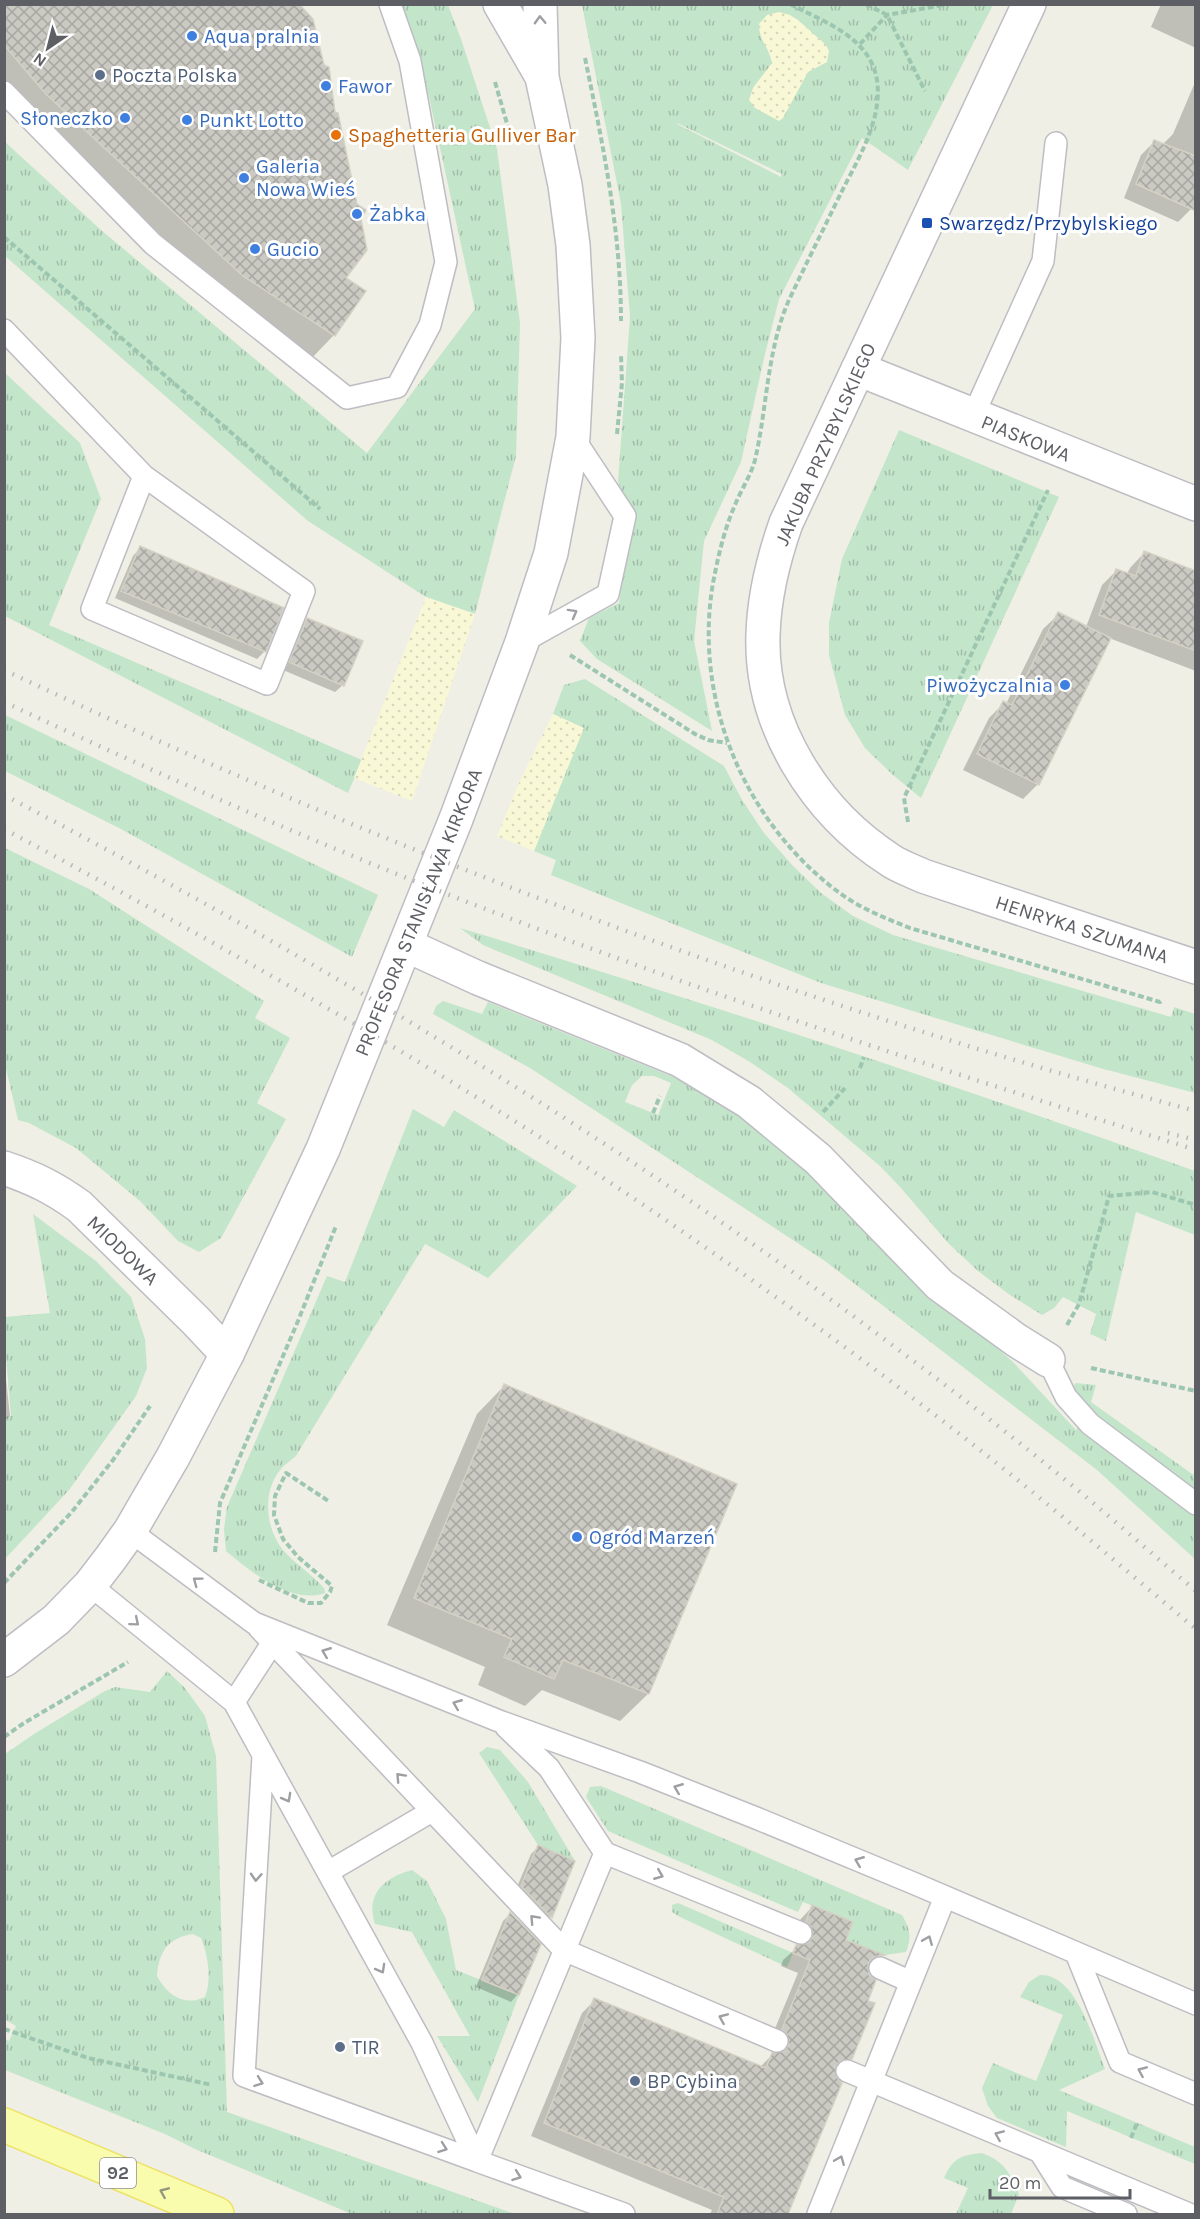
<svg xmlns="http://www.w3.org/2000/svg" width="1200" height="2219" viewBox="0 0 1200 2219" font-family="Karla,sans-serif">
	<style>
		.grass { fill: url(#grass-tufts); fill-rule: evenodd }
		.sand { fill: url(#sand-dots) }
		.shadow { fill: #0003 }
		.building { fill: url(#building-cross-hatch); stroke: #d3d2c4; stroke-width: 1.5 }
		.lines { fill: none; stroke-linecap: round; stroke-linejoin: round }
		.service-casing { stroke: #bdbdc3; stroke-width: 24 }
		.minor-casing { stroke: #bdbdc3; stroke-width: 36 }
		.tertiary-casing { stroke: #bdbdc3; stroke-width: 36 }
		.primary-casing { stroke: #ece161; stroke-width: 36 }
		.path { stroke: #9dc6b1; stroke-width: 4; stroke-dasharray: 6 3; stroke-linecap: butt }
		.service { stroke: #fff; stroke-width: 21 }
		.minor { stroke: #fff; stroke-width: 33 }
		.tertiary { stroke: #fff; stroke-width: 33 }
		.primary { stroke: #f9fcad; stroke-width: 33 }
		.rail { stroke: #b8b8b9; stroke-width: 4.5; stroke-dasharray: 1.5 8; stroke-linecap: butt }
		.oneway { stroke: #9e9fa3 }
		.oneway2 { stroke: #94967e }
		.shop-dot { fill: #3f7fe0; stroke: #fff; stroke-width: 2 }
		.service-dot { fill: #5c6f8a; stroke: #fff; stroke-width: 2 }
		.food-dot { fill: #e8710a; stroke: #fff; stroke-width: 2 }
		.transit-dot { fill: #1a4fb4; stroke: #fff; stroke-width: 2 }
		.labels { text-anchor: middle; stroke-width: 6; stroke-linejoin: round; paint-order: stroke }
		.shield { fill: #fff; stroke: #8e8f93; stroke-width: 1.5 }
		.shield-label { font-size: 18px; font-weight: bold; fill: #5d5f65 }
		.shop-label { font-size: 20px; fill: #366cbe; stroke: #fff; text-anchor: start }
		.service-label { font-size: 20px; fill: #4e5e75; stroke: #fff; text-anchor: start }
		.food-label { font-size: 20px; fill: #c56008; stroke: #fff; text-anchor: start }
		.transit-label { font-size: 20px; fill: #164399; stroke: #fff; text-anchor: start }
		.street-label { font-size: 20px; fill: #5d5f65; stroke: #fff }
	</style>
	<defs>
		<pattern id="grass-tufts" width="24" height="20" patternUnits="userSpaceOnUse" patternTransform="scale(1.5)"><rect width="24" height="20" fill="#c3e5ca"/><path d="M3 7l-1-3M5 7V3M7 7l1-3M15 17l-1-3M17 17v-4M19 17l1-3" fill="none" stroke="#a2bda8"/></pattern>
		<pattern id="sand-dots" width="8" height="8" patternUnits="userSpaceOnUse" patternTransform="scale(1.5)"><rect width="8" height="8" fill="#f9f8d6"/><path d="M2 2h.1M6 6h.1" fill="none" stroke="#d8d7ba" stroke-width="1.8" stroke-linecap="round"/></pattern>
		<pattern id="building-cross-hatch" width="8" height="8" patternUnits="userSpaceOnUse" patternTransform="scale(1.5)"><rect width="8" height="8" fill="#cac9c2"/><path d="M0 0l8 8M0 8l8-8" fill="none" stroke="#a7a6a1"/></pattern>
	</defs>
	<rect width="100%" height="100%" fill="#efefe5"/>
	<path class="grass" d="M399,5H448L461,39L497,149L520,323L516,456L475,614L426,597L308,521L5,256L4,141L101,230L367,453L475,309L429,97Z
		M582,5H993L908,170L862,138L779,299L764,358L741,462L704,541L694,641L712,731L597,659L580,641L589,618L619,603L631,510L618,482L630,317L621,204ZM677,123L782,174L781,177L677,124Z
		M4,372L80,443L101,499L49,625L362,760L348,793L5,616Z
		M899,430L1059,497L921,798L893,775L865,748L845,715L829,655V623L842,559Z
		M585,679L724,766L742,800L764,833L793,866L821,893L853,916L893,935L1171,1017L1174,1007L1195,1014V1093L1100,1068L821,983L551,875L556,860L534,851L583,728L553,714L564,685Z
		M5,715L378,895L352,957L121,829L5,771Z
		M5,848L89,889L264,1001L255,1018L290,1038L257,1103L286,1119L221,1238L199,1252L178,1241L140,1201L76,1148L29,1123L18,1120L4,1060Z
		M460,928C707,1003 953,1084 1195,1171V1235L1136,1212L1106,1341L1090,1334L1096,1314L1063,1297L1054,1308L1042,1315L1010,1295L978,1271L949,1244L901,1188L880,1166L788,1088L750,1062L712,1040L483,945Z
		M443,1001L482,1014L488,1002L673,1077L714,1097L751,1121L787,1150L935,1300L988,1340L1013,1362L1076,1430L1091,1411L1070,1389L1076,1383L1096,1385L1091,1402L1195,1476V1559L1097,1470L825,1261L530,1068L433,1014L436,1006ZM642,1076H654L671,1083L658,1115L625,1102L632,1085Z
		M413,1109L444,1127L454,1110L577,1186L488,1278L425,1244L296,1456C291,1460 285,1464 281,1469C262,1491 265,1528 283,1550C295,1564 312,1574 324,1588L325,1593C291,1605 251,1572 226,1551L224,1529L227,1507L327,1276L345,1282Z
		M33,1214L96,1261L131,1297L145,1339L147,1368L136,1396L69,1490L5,1559L4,1417L11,1416L5,1345V1317L50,1313Z
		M167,1671L185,1688L205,1716L216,1756L227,2112L515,2214H352L195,2149L165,2134L5,2070V2039L9,2041L16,2026L4,2019L5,1754L34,1734L105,1691L115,1687L150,1692ZM193,1934L201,1938C208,1955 212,1980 205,1997C184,2007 167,1995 157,1976C159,1952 167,1938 193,1934Z
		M487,1747L500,1750L528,1782L575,1861L538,1845L479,1753Z
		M601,1786L902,1915C910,1929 912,1937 906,1952L885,1955L846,1940L853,1922L803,1902L798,1912L608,1831L586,1797L590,1787Z
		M412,1870L427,1881L446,1919L456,1970L519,1995L478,2102L437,2036H470L412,1932L375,1924C365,1894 385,1877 412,1870Z
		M678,1903L793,1953L787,1967L680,1917L672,1912V1905Z
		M1040,1975C1077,1974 1094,2041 1105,2069L1059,2090L1195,2147V2164L1067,2111L1066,2147L997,2118L988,2106L982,2088L993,2063L1036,2081L1063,2015L1020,1997L1029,1982Z
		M982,2153C1006,2162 1009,2173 1019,2194L1011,2214H956L968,2188L944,2178C953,2158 961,2155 982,2153Z"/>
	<path class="sand" d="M779,12L790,15L798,20L826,45L829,51L827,62L808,72L783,118L779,121L755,108L749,100L753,88L772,63C769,47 759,41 759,24L767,15Z
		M426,597L475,614L412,801L354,778Z
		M553,714L584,728L534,851L497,836L520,781Z"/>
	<path class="shadow" d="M4,4L334,113L359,219L343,279L334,335L307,363L4,105Z
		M1161,4H1196V48L1151,27Z
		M1196,80V197L1191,209L1178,222L1124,198L1141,155L1154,142L1162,145L1173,134Z
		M140,548L282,608L265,651L257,659L115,598L133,556Z
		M1144,553L1196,572V671L1109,638L1038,784L1023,799L963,770L989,718L1004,703L1006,704L1043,629L1059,614L1086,627L1102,585L1117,570L1127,574L1130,568Z
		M308,619L343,685L335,692L283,670L300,627Z
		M4,1361L10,1416L4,1421Z
		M504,1386L736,1485L648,1694L620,1721L542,1690L525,1706L478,1685L485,1667L387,1625L477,1414Z
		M538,1847L574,1862L550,1917L543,1925L514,1894L531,1854Z
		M812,1907L844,1941L882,1956L867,1968L850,2058L834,2072L835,2079L840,2083L787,2214H710L712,2210L531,2136L582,2013L595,2000L760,2067L773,2054H775V2047L769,2043L798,1973L781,1966L783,1960L799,1946V1939L793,1935L799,1921Z
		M510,1914L518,1994L511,2002L476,1987L503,1921Z"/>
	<path class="building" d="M4,4H299L313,19L324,65L329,67L335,112L338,113L357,204L366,210L361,219L367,250L346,278L366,291L335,336L243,276L46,94L4,45Z
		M1154,140L1196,156V211L1136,184Z
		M140,546L284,608L266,652L121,591Z
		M1144,551L1196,571V651L1099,615L1116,569L1136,576Z
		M1058,612L1111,638L1039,785L977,754L1003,701L1012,705Z
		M307,618L363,641L344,686L289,662Z
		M504,1384L737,1484L649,1694L563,1660L554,1679L504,1657L512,1639L414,1598Z
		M538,1845L575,1861L552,1918L521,1886Z
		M812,1905L853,1922L846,1940L885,1955L873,1957L868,1963L869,1975L876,1980L868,2001L875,2003L852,2059L840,2061L835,2067L837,2078L842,2083L788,2214H717L724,2197L544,2123L594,1998L766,2068L772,2053L784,2051L789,2045L787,2034L782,2029L810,1960L793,1953L796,1945L808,1943L813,1937L811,1926L806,1921Z
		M510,1912L541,1944L519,1995L482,1980Z"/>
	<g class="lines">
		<g class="service-casing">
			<path id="service" d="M4,92L153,244L347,398L397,387L430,325L446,262L410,61L390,4
				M4,330L144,476L304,591L267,684L92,609L144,476
				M973,416L1043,261L1056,143
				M522,642L608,594L625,516L573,437
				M1048,1360L1066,1397L1090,1424L1196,1504
				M130,1531L254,1623L499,1721L640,1772L756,1818L913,1883L1196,2004
				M90,1585L234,1702L422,2043L477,2161L624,2214
				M259,1628L564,1950L777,2041
				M234,1702L279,1633
				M263,1756L244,2076L477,2161L605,1853L549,1768L506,1727
				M605,1853L801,1933
				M328,1872L432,1811
				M1076,1953L1120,2062L1196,2094
				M880,1968L911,1982
				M847,2071L1189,2214
				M1040,2152L1062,2187L1126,2214
				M818,2214L945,1897"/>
		</g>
		<g class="minor-casing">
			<path id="minor" d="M858,369L1196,504
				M406,945L478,978L680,1060L749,1102L818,1159L940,1285L1016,1340L1048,1360
				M4,1168C34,1178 54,1188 79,1206L196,1321L227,1354"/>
		</g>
		<g class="tertiary-casing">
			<path id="tertiary" d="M500,4L541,75
				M1029,4L786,523C773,560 764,596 763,635C760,726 816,812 890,860C900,867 913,871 923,876L1196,967
				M4,1660L56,1620L90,1585L110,1559L130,1531L173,1457L227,1354L323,1149L456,819L522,642L551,553L573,437L578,338L573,245L565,185L542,77L540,4"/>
		</g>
		<g class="primary-casing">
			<path id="primary" d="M4,2125L217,2214"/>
		</g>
		<path class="path" d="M790,4C824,22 870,37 877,80C883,121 856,162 839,197C822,232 805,266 789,300C767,349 767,409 755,460C751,475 741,490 735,505C724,530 718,557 713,583C693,699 744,821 837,891C859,908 885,918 910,928L1160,1002L1161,1000
			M866,4L887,15L925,91
			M860,44L887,15L949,4
			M585,58C603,145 621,231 621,321
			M495,82L508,127
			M4,237L320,509
			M617,434L622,383L621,355
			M570,655L695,734L708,740L727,743
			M908,822L904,798L1048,490
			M860,1068L864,1057
			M823,1112L845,1088
			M653,1113L660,1096
			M1067,1325L1079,1304L1109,1196L1152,1192L1196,1205
			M1091,1368L1196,1391
			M215,1552L220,1503L298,1321L336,1226
			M259,1580L308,1603H321L330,1592L332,1586L298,1557L283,1539L274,1515L275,1496L286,1473L330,1502
			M4,1583L71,1513L113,1460L150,1406
			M4,1737L24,1723L128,1662
			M4,2029L88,2058L212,2085
			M1131,2138L1137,2123"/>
		<use href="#service" class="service"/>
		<use href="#minor" class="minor"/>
		<use href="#tertiary" class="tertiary"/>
		<use href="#primary" class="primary"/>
		<path class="rail" d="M4,670C388,851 785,1002 1196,1111
			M4,702C192,790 382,872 576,943C781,1019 988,1084 1196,1150
			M4,795C294,947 577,1114 841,1307C918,1364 995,1422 1069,1483C1112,1518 1153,1555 1196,1591
			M4,829C242,956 478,1089 699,1243C820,1327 939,1415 1052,1508C1100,1548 1148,1589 1196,1629
			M1168,1133L1196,1140"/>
	</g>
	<defs><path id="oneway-chevron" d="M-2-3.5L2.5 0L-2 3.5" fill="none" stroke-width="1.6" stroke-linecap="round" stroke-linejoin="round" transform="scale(1.5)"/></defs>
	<g class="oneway">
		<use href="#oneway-chevron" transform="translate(540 20) rotate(-92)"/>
		<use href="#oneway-chevron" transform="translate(573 613) rotate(-29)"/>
		<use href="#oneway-chevron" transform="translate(197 1581) rotate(-143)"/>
		<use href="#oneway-chevron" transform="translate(135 1622) rotate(40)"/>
		<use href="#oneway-chevron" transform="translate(326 1652) rotate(-158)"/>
		<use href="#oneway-chevron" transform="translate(457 1704) rotate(-158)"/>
		<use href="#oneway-chevron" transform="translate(400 1777) rotate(-133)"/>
		<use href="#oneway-chevron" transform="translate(678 1788) rotate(-158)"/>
		<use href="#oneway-chevron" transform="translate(287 1798) rotate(61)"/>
		<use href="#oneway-chevron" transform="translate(859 1861) rotate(-158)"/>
		<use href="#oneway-chevron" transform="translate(659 1875) rotate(22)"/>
		<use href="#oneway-chevron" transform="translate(256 1877) rotate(93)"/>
		<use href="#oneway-chevron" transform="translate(534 1919) rotate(-133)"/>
		<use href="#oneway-chevron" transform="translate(928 1940) rotate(-68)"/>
		<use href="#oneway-chevron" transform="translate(381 1969) rotate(61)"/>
		<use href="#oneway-chevron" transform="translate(723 2018) rotate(-157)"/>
		<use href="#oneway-chevron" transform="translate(1142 2071) rotate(-157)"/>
		<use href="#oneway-chevron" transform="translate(259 2082) rotate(20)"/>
		<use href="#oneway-chevron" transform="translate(999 2135) rotate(-157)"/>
		<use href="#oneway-chevron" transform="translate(443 2148) rotate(20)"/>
		<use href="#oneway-chevron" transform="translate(840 2160) rotate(-68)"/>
		<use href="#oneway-chevron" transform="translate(517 2176) rotate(20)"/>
	</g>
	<use class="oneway2" href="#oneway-chevron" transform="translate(164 2192) rotate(-157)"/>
	<g class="shop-dot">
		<circle cx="192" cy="36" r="6"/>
		<circle cx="326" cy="86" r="6"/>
		<circle cx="125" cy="118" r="6"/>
		<circle cx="187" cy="120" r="6"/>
		<circle cx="244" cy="178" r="6"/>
		<circle cx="357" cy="214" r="6"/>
		<circle cx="255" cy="249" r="6"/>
		<circle cx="1065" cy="685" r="6"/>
		<circle cx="577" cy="1537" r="6"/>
	</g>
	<g class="service-dot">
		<circle cx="100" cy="75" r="6"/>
		<circle cx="340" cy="2047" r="6"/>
		<circle cx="635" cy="2081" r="6"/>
	</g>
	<circle class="food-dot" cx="336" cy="135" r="6"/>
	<rect class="transit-dot" x="921" y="217" width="12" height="12" rx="3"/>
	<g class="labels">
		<rect class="shield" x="100" y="2158" width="36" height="30" rx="4.5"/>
		<g class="shield-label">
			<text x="118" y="2179">92</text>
		</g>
		<g class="shop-label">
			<text x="204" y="43">Aqua pralnia</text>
			<text x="338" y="93">Fawor</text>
			<text x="113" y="125" text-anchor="end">Słoneczko</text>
			<text x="199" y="127">Punkt Lotto</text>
			<text x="256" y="173">Galeria<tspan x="256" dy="23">Nowa Wieś</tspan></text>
			<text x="369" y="221">Żabka</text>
			<text x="267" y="256">Gucio</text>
			<text x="1053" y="692" text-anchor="end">Piwożyczalnia</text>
			<text x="589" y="1544">Ogród Marzeń</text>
		</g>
		<g class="service-label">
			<text x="112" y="82">Poczta Polska</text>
			<text x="352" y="2054">TIR</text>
			<text x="647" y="2088">BP Cybina</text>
		</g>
		<g class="food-label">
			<text x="348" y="142">Spaghetteria Gulliver Bar</text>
		</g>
		<g class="transit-label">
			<text x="939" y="230">Swarzędz/Przybylskiego</text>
		</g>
		<g class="street-label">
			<text transform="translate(1026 438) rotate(22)" y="7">PIASKOWA</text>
			<text transform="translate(825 444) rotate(-66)" y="7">JAKUBA PRZYBYLSKIEGO</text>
			<text transform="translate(418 912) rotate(-68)" y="7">PROFESORA STANISŁAWA KIRKORA</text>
			<text transform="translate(1082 929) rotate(18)" y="7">HENRYKA SZUMANA</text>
			<text transform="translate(123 1250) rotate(44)" y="7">MIODOWA</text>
		</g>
	</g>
	<rect width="1200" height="2219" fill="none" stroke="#5d5f65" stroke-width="12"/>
	<g transform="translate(48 48) rotate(215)" stroke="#ffffff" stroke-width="4.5" paint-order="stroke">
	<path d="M0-4.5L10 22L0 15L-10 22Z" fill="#5d5f65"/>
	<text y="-9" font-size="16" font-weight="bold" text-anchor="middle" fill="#5d5f65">N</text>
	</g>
	<path d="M990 2189v9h140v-9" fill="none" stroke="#5d5f65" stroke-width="3"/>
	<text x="999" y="2189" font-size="18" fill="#5d5f65" stroke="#ffffff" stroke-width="4.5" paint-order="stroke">20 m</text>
</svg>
